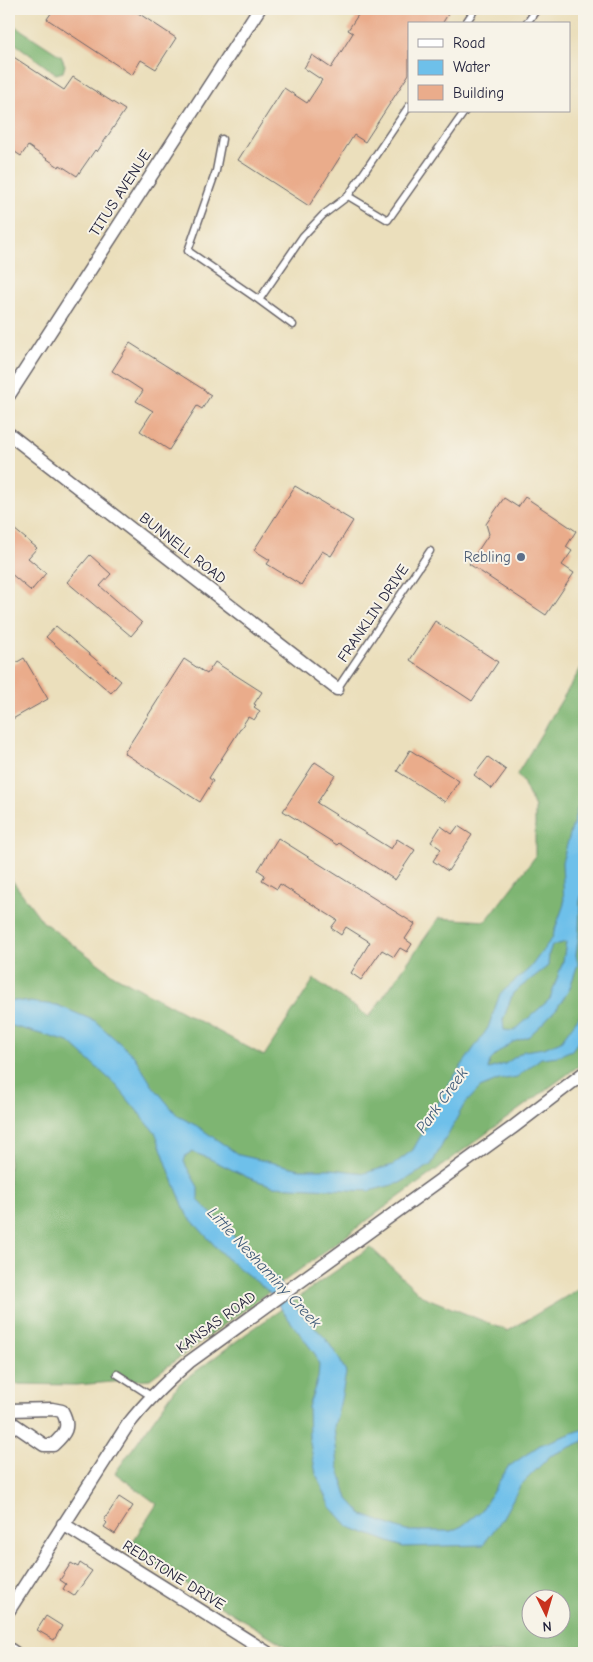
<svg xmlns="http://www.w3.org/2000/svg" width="593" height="1662" viewBox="0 0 593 1662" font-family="'Comic Neue',sans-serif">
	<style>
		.forest { fill: #7eb572; stroke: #506c56; fill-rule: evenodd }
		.water { fill: #6ec0ea; stroke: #487192; fill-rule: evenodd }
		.building { fill: #eaac8b }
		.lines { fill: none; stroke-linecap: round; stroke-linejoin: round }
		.service-casing { stroke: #686468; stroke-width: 9 }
		.minor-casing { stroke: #686468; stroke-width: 15 }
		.service { stroke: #fff; stroke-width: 6 }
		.minor { stroke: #fff; stroke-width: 12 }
		.service-dot { fill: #5c6f8a; stroke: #f7f3e8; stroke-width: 2 }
		.labels { text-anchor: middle; stroke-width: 4; stroke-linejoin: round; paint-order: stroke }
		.street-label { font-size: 15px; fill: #22223b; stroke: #f7f3e8 }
		.service-label { font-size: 15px; fill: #4e5e75; stroke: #f7f3e8; text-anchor: end }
		.water-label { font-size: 16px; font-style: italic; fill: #3d5978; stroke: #f7f3e8 }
	</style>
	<rect width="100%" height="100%" fill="#f7f3e8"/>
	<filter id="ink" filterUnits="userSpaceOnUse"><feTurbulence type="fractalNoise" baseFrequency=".02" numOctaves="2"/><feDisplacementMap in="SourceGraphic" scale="10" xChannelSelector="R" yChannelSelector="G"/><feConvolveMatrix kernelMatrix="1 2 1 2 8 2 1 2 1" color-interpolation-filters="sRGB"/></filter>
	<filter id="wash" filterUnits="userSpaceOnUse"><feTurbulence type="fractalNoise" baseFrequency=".0096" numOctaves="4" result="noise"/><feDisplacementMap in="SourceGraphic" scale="20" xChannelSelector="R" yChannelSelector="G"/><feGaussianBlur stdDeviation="1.12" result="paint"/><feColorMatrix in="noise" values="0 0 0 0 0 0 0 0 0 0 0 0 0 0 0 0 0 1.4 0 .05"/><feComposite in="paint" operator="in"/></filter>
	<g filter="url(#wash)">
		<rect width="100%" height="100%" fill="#ebdfbc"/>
		<path class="forest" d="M9,22L61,56L65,65L63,72L56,74L9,39Z
			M584,663V1062L150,1379L76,1385L9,1384V876L43,922L114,975L264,1056L314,979L369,1017L439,918L486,921L535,857V808L523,782L517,774Z
			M370,1247L422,1296L508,1331L584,1286V1653H297L128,1549L157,1504L115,1473L179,1384L246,1334ZM530,1600H560V1630H530Z"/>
		<path class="water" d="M584,801V886L580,901L579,933L576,955L578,964L569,990L557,1008L543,1023L528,1037L513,1042L500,1051L490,1061L488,1069L505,1064L524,1051L544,1048L561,1041L584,1010V1033L572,1050L558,1056L541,1058L517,1077L499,1080L480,1088L464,1105L431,1165L400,1183L369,1191L273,1186L249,1178L208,1158L192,1152L186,1155L184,1162L198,1187V1200L278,1281L299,1311L326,1339L340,1360L346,1373L341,1400L334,1427L338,1466L348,1499L363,1515L406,1531H451L462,1526L481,1511L508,1467L540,1445L584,1429V1441L550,1456L520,1486L502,1519L483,1545L403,1547L349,1527L331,1507L316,1474L309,1438L308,1407L318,1378L319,1365L315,1354L267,1290L226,1258L187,1215L170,1173L156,1134L117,1086L69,1042L9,1025V1000L57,1005L95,1021L134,1056L152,1085L178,1116L197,1126L239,1155L300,1169H331L365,1173L393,1165L413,1150L451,1081L488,1028L500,994L530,968L552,938L564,904L562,862L577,810ZM566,942L563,961L550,999L514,1031L504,1030L503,1020L513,993L548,966L549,953L552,946Z"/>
		<g id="blocks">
			<path class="building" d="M54,9H132L176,38L156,69L141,60L132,75L47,19Z
				M362,9H451L442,24H409V74L365,142L354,135L309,206L238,160L284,88L307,103L322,80L304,68L312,55L331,68L353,33L348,30Z
				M9,54L64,90L73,77L125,110L97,152L95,150L77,176L60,165L59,167L28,146L21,156L9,148Z
				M130,343L206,391V392L211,395L202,409L197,406L169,450L140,431L153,411L136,401L143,391L112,371Z
				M295,486L353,521L331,556L322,551L301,585L267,564L270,560L254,550Z
				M525,497L576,531L566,547L572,551L562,565L574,573L546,615L469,564L489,534L486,524L504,498L518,507Z
				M14,529L37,548L28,558L46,573L31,591L9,572V534Z
				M90,555L111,574L100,586L142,623L131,636L67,582Z
				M435,621L498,662L472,701L410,660Z
				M56,626L121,681L111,693L46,637Z
				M24,658L48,699L9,721V667Z
				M184,659L207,674L215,662L262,692L254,704L256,705L254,707L260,711L254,720L248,717L209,778L213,781L200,802L124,753Z
				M410,750L459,781L445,802L397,771Z
				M488,757L506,770L492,789L474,775Z
				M315,762L335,775L317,803L391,849L397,839L415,850L395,880L339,843L337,845L283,811Z
				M441,826L452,834L458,826L472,835L448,871L433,861L441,849L431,842Z
				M278,838L415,924L405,939L412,944L407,952L400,948L394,957L382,950L361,980L351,973L370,942L346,927L341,935L331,928L337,920L280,884L277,889L262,880L265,875L258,870Z
				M119,1497L133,1506L115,1534L104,1527L107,1523L104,1520Z
				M71,1563L78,1567L80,1563L92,1571L74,1596L63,1589L66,1584L60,1580Z
				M46,1616L62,1626L54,1640L37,1630Z"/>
		</g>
	</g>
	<g filter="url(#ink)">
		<use href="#blocks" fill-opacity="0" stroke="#686468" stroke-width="1"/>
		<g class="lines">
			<g class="service-casing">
				<path id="service" d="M465,24L475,9
					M526,24L537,9
					M409,106L348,196L388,220L465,111
					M222,139L216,171L188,251L259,300L303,236L323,215L348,196
					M259,300L293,325
					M337,689L430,551
					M117,1374L151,1396"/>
			</g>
			<g class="minor-casing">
				<path id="minor" d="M9,395L259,9
					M9,434L337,689
					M9,1410L52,1409L62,1411C71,1427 65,1434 53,1445H44L9,1421
					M63,1524L268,1653
					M9,1610L127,1426C146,1401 165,1383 189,1362L512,1128L584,1073
					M9,1649L15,1653"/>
			</g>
			<use href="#service" class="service"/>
			<use href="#minor" class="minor"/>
		</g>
	</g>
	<circle class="service-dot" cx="521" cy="557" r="5"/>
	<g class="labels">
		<g class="street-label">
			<text transform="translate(120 193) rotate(-57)" y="5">TITUS AVENUE</text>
			<text transform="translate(183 548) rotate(38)" y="5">BUNNELL ROAD</text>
			<text transform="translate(373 613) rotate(-56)" y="5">FRANKLIN DRIVE</text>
			<text transform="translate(216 1322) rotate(-36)" y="5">KANSAS ROAD</text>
			<text transform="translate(174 1575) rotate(32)" y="5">REDSTONE DRIVE</text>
		</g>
		<g class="service-label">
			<text x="511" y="562">Rebling</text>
		</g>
		<g class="water-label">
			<text transform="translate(441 1100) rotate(-54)" y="6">Park Creek</text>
			<text transform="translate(265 1267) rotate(47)" y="6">Little Neshaminy Creek</text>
		</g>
	</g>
	<rect width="593" height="1662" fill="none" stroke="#f7f3e8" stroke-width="30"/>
	<rect x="408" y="22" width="162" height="90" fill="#f7f3e8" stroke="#a29fa3"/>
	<rect x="418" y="39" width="25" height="8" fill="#ffffff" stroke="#a29fa3"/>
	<text x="453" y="48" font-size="15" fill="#22223b">Road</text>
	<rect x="418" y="60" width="25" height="15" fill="#6ec0ea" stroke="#a29fa3"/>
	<text x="453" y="72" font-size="15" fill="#22223b">Water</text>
	<rect x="418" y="85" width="25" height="15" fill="#eaac8b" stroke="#a29fa3"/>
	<text x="453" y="98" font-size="15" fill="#22223b">Building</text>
	<g transform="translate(546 1614) rotate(175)"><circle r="24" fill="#f7f3e8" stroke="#a29fa3"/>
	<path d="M0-4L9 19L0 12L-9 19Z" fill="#c8321e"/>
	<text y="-8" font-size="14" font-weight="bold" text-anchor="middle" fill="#22223b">N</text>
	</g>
</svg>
